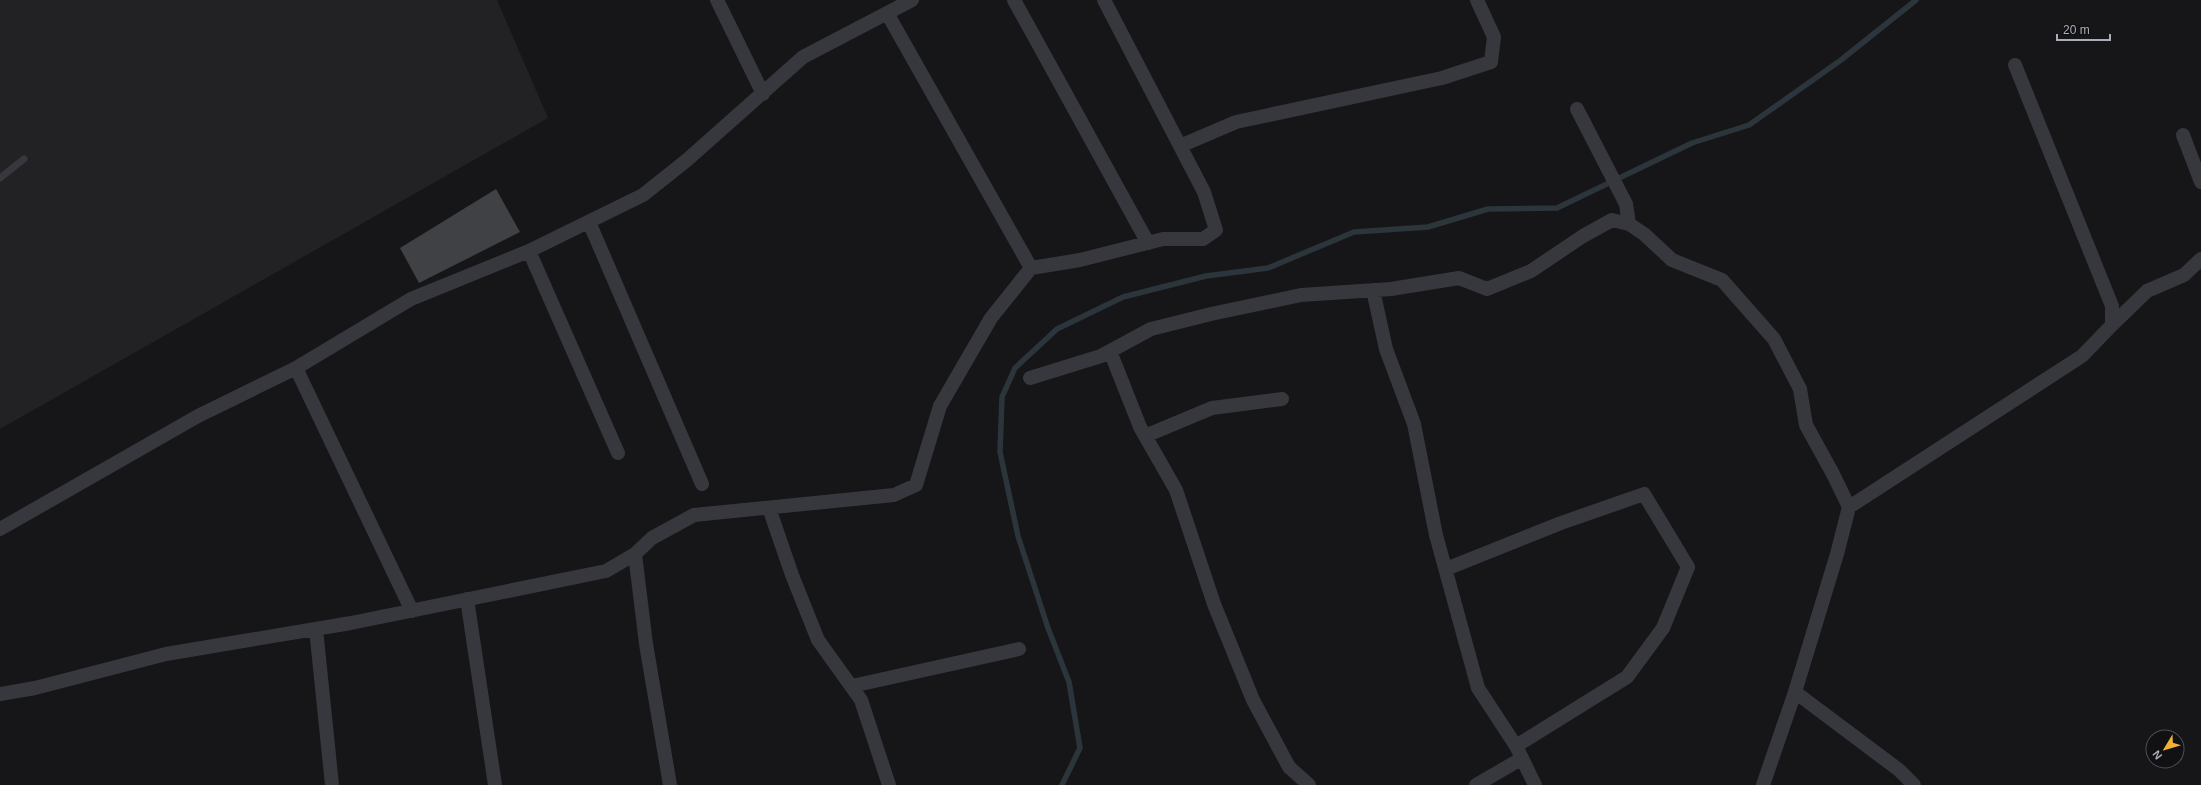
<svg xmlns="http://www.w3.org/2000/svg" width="2201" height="785" viewBox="0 0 2201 785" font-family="Arial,sans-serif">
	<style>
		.built { fill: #222225 }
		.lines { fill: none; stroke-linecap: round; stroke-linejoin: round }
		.stream { stroke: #2c353c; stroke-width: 5.5 }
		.building { fill: #404145 }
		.service { stroke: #37383d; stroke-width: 7 }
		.minor { stroke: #37383d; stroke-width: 14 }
	</style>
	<rect width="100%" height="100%" fill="#161618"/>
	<path class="built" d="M0,0H497L548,118L0,429Z"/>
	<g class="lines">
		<path class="stream" d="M1062,785L1080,748L1069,682L1048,628L1018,536L1000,452L1002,397L1015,368L1057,329L1123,297L1206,276L1268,268L1354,232L1428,227L1488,209L1557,208L1692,143L1749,125L1841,60L1916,0"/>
	</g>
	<path class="building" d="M496,189L520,232L419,283L400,248Z"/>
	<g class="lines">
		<path class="service" d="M0,178L24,159"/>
		<path class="minor" d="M717,0L763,94
			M1014,0L1148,243
			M887,13L1031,268
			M1577,109L1626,204L1629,224
			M2183,135L2201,182
			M1180,146L1236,122L1442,78L1491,62L1494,37L1477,0
			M589,222L702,484
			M529,251L618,453
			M1373,290L1386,349L1414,424L1436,535L1478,688L1516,746L1535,785
			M2112,325L2147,291L2184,275L2201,259
			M1110,351L1140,427L1176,490L1214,604L1253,700L1289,767L1309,785
			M296,368L412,611
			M1030,378L1101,356L1151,329L1211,314L1301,295L1391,289L1459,278L1487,289L1531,271L1583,236L1612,220L1629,224L1644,234L1672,260L1722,280L1774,339L1800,389L1806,425L1833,474L1849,507L1837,554L1795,692L1763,785
			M1145,436L1212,408L1282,399
			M1849,507L2082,356L2112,325V306L2015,65
			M769,508L792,575L818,640L861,700L889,785
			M0,529L198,416L296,368L411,299L529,251L643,195L687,160L803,57L912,0
			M635,554L646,644L670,785
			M1446,569L1561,523L1644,494L1688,567L1663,628L1627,677L1516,746
			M467,599L495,785
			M316,629L332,785
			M852,686L1019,649
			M1795,692L1899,770L1914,785
			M0,694L35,688L166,654L351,623L606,571L635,554L652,538L694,515L894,495L916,485L940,406L991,318L1031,268L1080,260L1163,239H1203L1216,230L1204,192L1104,0
			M1476,785L1521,759"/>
	</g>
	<g transform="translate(2165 749) rotate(232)"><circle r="19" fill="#111113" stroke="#4d4f55"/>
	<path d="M0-3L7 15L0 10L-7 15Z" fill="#f2b134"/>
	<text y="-6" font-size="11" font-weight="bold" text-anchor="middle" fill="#a8adb8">N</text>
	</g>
	<path d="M2057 34v6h53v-6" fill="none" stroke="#a8adb8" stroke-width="2"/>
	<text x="2063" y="34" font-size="12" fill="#a8adb8" stroke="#111113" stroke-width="3" paint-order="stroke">20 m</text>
</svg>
